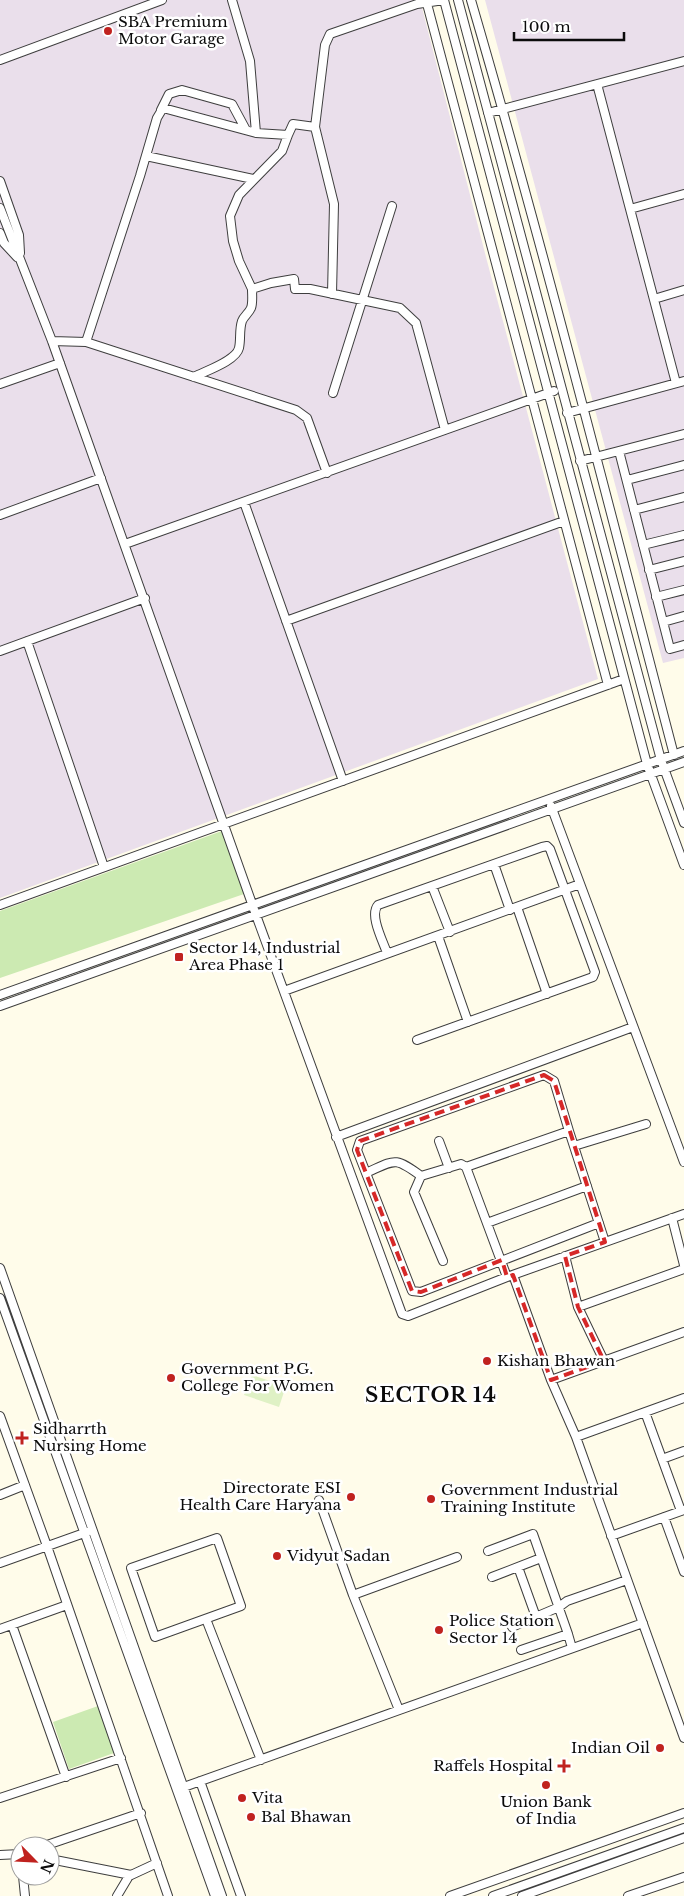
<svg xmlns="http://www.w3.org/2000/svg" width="684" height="1896" viewBox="0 0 684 1896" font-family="'Libre Baskerville',serif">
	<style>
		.industrial { fill: #eadfeb }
		.green { fill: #cceab2 }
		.pitch { fill: #dff1c5 }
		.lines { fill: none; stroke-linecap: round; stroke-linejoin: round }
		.minor-casing { stroke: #3e3e3e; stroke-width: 10 }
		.minor { stroke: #fff; stroke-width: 8 }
		.marked { fill: none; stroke: #d62828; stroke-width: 4; stroke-dasharray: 10 6; stroke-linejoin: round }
		.poi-dot { fill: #c0221f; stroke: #fff; stroke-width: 2 }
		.labels { text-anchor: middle; stroke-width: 5; stroke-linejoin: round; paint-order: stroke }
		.poi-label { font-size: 15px; fill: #0b0b0b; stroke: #fff; text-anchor: start }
		.district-label { font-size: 20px; font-weight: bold; letter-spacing: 1px; fill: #0b0b0b; stroke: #fff }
	</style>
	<rect width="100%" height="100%" fill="#fffcea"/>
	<path class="industrial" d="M0,0H420L487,261L598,679L0,898Z
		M485,0H684V658L663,663Z"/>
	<path class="green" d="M222,831L244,894L0,978V911Z
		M98,1706L114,1753L69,1769L53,1722Z"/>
	<path class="pitch" d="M252,1375L286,1386L279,1407L244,1395Z"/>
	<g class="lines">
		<g class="minor-casing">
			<path id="minor" d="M232,0L250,61L256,133
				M426,0L608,685
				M444,0L647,764L684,865
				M458,0L661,760L684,823
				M471,0C544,250 608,503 674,755
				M0,60L162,0
				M597,84L676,383
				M161,110L169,94L182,90L232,104L246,130
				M488,113L684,61
				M315,127L334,204L332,294
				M146,156L253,179
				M0,181L19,235L20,253
				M0,208L52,341L256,915L402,1314L408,1316L507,1277L684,1214
				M630,209L684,194
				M0,233L4,243L17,257
				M252,289L239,261L233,241L230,216L239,195L282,151L288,135
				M654,299L684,290
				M52,341L86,342
				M194,377C205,371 236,361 239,348C241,339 239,330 242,321C244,316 249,313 251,308C253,303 252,295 252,289L271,283L294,279L295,289H310L400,308L416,323L445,430
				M0,384L60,363
				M333,393L392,206
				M567,413L684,381
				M619,451L670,649L684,645
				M580,461L684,434
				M327,473L307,418L296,410L86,342L140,176L157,118L163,108L256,133L288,135L293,124L315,127L325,45L330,34L417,4L444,0
				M627,480L684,465
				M244,502L343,781
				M634,510L684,497
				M0,515L101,478
				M125,544L554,391
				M643,545L684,535
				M649,570L684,561
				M656,597L684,590
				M286,621L564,521
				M663,622L684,616
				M27,641L104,867
				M0,651L145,598
				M551,806L684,1162
				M494,864L510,910
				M432,886L450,932
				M0,905L624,679
				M517,907L547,994
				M438,936L468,1022
				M387,953C383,941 369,915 378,905L542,847L547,846L550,849L595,972L593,977L417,1040
				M284,991C382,955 481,920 580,884
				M0,995L684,751
				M0,1006L684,762
				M569,1131L554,1081L544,1075L360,1141L357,1150L412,1291L421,1292L599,1223
				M336,1137L633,1027
				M439,1141L449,1168
				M574,1146L646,1124
				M366,1173C395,1160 394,1156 421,1176
				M672,1218L684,1265
				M487,1223L587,1186
				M565,1256L578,1307L604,1361
				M443,1261L414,1192L421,1176L461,1164L466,1167
				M0,1268L222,1896
				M513,1275L551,1380L576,1437L684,1738
				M507,1277L466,1167L569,1131L605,1242
				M0,1298L215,1896
				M578,1307L684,1269
				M551,1380L684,1332
				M645,1412L681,1511
				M0,1416L47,1546L168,1896
				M576,1437L684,1398
				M662,1459L684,1451
				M0,1495L25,1485
				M319,1500L353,1595
				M664,1517L684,1572
				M611,1536L684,1510
				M217,1538L241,1606L155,1637L131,1568Z
				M488,1551L533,1534L568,1634
				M0,1563L87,1532
				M518,1567L536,1617
				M492,1577L541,1558
				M206,1619L261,1760
				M12,1625L66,1777
				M512,1627L559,1607L567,1601L627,1580
				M0,1629L67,1605
				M521,1650L568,1634L572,1648
				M399,1710L353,1595L457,1557
				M200,1781L241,1896
				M181,1788L643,1623
				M0,1798L121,1758
				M44,1846L141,1813
				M0,1855L20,1854
				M50,1859L131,1875
				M23,1876L25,1896
				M117,1896L129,1876L157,1863
				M450,1896L684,1813
				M493,1896L684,1828
				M522,1896L684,1838
				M628,1896L684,1877"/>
		</g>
		<use href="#minor" class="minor"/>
	</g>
	<path class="marked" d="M544,1075L554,1081L605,1242L565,1256L578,1307L604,1361L551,1380L513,1275L507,1277L502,1260L421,1292L412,1291L357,1150L360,1141Z"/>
	<g class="poi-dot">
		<circle cx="108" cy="31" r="5"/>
		<rect x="174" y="952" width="10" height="10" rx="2.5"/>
		<circle cx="487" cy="1361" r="5"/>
		<circle cx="171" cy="1378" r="5"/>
		<path d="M19.5 1430.5h5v5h5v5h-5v5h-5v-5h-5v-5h5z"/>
		<circle cx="351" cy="1497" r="5"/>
		<circle cx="431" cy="1499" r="5"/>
		<circle cx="277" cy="1556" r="5"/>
		<circle cx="439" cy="1630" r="5"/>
		<circle cx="660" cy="1748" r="5"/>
		<path d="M561.5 1758.5h5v5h5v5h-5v5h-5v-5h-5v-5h5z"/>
		<circle cx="546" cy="1785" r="5"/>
		<circle cx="242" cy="1798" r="5"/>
		<circle cx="251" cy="1817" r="5"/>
	</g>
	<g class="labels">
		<g class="poi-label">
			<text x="118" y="27">SBA Premium<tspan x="118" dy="17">Motor Garage</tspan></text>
			<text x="189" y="953">Sector 14, Industrial<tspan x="189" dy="17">Area Phase 1</tspan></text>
			<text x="497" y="1366">Kishan Bhawan</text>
			<text x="181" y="1374">Government P.G.<tspan x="181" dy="17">College For Women</tspan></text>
			<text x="33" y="1434">Sidharrth<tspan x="33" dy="17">Nursing Home</tspan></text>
			<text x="341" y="1493" text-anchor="end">Directorate ESI<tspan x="341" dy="17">Health Care Haryana</tspan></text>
			<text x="441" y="1495">Government Industrial<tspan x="441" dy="17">Training Institute</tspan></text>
			<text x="287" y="1561">Vidyut Sadan</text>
			<text x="449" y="1626">Police Station<tspan x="449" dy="17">Sector 14</tspan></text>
			<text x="650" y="1753" text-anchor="end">Indian Oil</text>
			<text x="553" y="1771" text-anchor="end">Raffels Hospital</text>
			<text x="252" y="1803">Vita</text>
			<text x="546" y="1807" text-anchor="middle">Union Bank<tspan x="546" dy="17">of India</tspan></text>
			<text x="261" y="1822">Bal Bhawan</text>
		</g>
		<g class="district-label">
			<text x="431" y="1402">SECTOR 14</text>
		</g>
	</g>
	<g transform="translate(35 1861) rotate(114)"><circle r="24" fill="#ffffff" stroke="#9d9d9d"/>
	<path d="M0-4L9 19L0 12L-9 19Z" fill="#c0221f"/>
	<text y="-8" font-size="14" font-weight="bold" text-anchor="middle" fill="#0b0b0b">N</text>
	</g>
	<path d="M514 32v8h110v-8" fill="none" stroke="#0b0b0b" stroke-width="2.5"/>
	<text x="522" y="32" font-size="15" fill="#0b0b0b" stroke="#ffffff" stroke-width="4" paint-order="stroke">100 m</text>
</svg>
